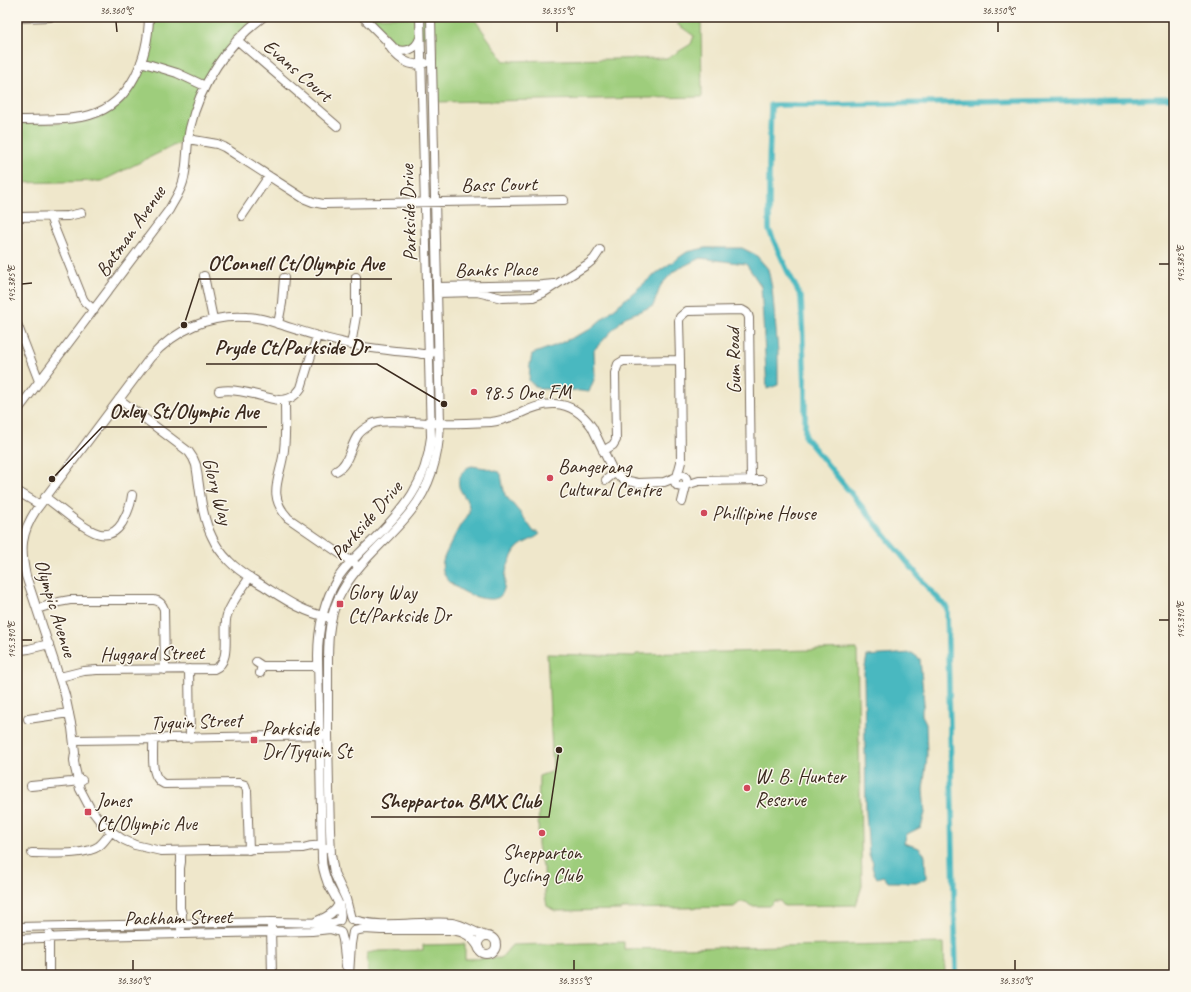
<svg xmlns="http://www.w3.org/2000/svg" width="1191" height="992" viewBox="0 0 1191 992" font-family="Caveat,sans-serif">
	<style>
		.green { fill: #9ecd7b; stroke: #6c7c4c }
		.water { fill: #49b8c0; stroke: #42716f }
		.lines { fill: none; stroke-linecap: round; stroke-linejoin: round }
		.canal { stroke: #49b8c0; stroke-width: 5.5 }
		.minor-casing { stroke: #7a6c5b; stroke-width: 10 }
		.minor { stroke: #fff; stroke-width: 8 }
		.ticks { fill: none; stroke: #3b2a1e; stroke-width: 1.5 }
		.poi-dot { fill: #d1495b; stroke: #fbf7ec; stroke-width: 1.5 }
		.labels { text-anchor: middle; stroke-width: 3; stroke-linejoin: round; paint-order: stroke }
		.street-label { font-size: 20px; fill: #3b2a1e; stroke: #fbf7ec }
		.poi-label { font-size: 20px; fill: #3b2a1e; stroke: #fbf7ec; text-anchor: start }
		.leader { fill: none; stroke: #3b2a1e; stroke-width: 1.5 }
		.callout-dot { fill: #3b2a1e; stroke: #fbf7ec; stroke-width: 1.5 }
		.callout-label { font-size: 21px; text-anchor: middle; font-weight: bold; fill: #3b2a1e; stroke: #fbf7ec; stroke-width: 3; stroke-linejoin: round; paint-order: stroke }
		.neatline { fill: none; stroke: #3b2a1e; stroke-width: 1.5 }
		.ticks-label { font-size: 10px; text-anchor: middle; fill: #3b2a1e }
	</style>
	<rect width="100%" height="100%" fill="#fbf7ec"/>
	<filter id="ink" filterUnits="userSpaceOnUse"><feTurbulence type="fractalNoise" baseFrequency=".025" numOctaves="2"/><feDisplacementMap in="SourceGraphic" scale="8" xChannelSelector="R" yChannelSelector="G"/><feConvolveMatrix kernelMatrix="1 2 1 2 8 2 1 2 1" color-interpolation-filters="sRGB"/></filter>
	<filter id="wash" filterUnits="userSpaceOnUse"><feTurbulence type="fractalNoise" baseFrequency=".012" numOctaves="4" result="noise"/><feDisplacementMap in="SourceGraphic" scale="16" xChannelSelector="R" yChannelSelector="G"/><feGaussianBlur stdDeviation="0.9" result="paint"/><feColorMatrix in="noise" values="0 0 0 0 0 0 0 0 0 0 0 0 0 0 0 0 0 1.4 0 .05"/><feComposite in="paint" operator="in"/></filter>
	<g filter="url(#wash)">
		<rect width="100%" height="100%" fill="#efe7cb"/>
		<path class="green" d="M152,17H258L232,40L191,112L183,141L102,181L17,183V124C31,123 46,123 60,123C69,122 79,123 87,121C140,108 145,62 152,17Z
			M370,17H473L504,61L668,58L691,44L694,36L677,24L682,17H701L702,97L437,102L436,35L417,37L414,44L404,49L396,45Z
			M857,649L862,886L856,905L784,906L780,901H774L769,906H751L746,902H740L734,907L621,909V910L555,911L547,906L545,895L544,867L542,866L538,845L539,776L553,771L547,654L635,656L636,654Z
			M624,942V949L944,943L945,975H368L367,953L379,951L423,950V945L465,944V959L501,958L512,945Z"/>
		<path class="water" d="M705,248H742L756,255L768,269L772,288L778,351V385L767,389L761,286L746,264L700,258L674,271L661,285L653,306L625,317L594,350L595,377L589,392L563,389H539L529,381L530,365L532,354L554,346L589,330L655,274L687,252Z
			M472,466L486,468L499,472L501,474L503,486L505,495L522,515L534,532H538L540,534C532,541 521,542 515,551C512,556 509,562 507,568C503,581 509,601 488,599C475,598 462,592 452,584C436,570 443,559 451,543C454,537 457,531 461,524C464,520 468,517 469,512C471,496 452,491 461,475C464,470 466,467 472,466Z
			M912,653L920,659L924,703L922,710V715L926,723L927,757L923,790L925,813L921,827L907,834L904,843L919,848L925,855L926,878L919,882H888L883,876L877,878L874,873L872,867L873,863L869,855L866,812L864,673L867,656Z"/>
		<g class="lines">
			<path class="canal" d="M956,975L947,608L929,589L805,437V387L801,297L788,272L769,230V166L771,105H833L1174,98"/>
		</g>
	</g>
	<g filter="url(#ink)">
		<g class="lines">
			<g class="minor-casing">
				<path id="minor" d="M363,17L392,46
					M560,17H562
					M17,18L50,17
					M237,40L337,126
					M388,44C395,56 409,69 425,63
					M394,48C404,54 416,50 420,38
					M141,62L177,73L205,86
					M17,120C39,119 70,121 90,115C132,103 148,57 149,17
					M188,139L217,144L224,147L303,198L313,202L323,204L564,200
					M242,216L269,176
					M17,217L68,216L81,213
					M50,217L83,299L85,302L94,310
					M204,276L213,319
					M437,287L543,285L554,284
					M437,293L477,292L502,298L533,297L543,293L588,264L594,259L600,250
					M17,324L39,381
					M278,324L282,303L284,278
					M351,345L356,316V277
					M219,391C239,388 258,396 278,400C289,400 295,397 301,388L317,336
					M119,399L189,452L193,458L196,465C200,488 201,515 212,537C216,546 222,554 229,561C238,571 251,578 262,585C283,598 302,612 327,617
					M285,400C285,417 286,434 284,450C281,478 266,494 288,518L355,564
					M17,411L169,210C174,201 180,192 183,182C188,165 186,146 190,128C200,84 227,44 263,17
					M603,451L613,445L616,440L615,373L618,364L623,361L680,360
					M336,471C349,465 350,446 358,435C361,430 367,427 372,424C383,418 416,423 430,423C450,424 471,423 491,422C514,420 533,403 555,404C571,405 583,414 592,427L614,473L624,480L638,483L664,482L677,477
					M675 481a6 6 0 1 1 12 0a6 6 0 1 1-12 0Z
					M677,477L681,462L680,360L679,321L680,317L687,311L742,310C746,312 748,313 749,318L751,480
					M606,480L614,473
					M686,485L699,481L762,480
					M17,491L40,505
					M45,497C54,504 63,511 72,518C87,529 108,546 122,523C127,514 131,505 132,495
					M682,502L686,486
					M37,609L59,602L70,600H154C160,601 162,604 164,609L165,670
					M21,650L29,649L49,644
					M256,662L262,666L260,673
					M262,666H318
					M189,669L190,737
					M60,677L84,671L97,670L214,669C233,662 222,630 227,615C232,601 242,589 250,577
					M28,719L69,713
					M153,739C154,754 149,777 164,784L239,783L245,785L247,791L249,850
					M74,740L153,739L169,738L324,735
					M31,786L71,782L82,780
					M330,849C320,845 314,845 303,848L161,851L135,845L122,839L103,825L90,808L80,789L75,768L74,760L75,753L72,728L65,695L26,576C20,549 21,533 36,510L150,358C175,330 209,314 247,317C260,317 273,322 285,326C304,332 322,338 341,342C359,347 377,349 395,351C404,352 413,352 422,354H429L438,350
					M32,853C50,853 85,856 99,846C104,842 107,837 111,832
					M351,919L346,899L334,873L331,854C329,815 329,775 328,736C328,716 328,696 328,676C328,649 327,623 338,599C355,563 388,541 411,511C431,486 439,454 440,423L431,17
					M352,919C381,930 421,920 452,923C465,925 474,933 487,936
					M340,920C343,906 334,896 328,884C325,876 322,868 322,859L318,657C318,629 323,602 338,578C347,564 361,552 373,540C405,508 426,484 431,437L420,17
					M317,921C325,918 335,912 339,904
					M17,927L271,922L332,923L339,921
					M271,927L272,975
					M181,929L182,914L180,908V868L181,862V851
					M354,931L364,929L381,930H451C465,932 472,936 479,948
					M341,933L343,940L346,966
					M49,934V975
					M478 945a9 9 0 1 1 18 0a9 9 0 1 1-18 0Z
					M17,939L91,936L312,931L330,929L340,932
					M349,975L351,944L353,932"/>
			</g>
			<use href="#minor" class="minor"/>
		</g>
	</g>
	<path class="ticks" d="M116,22L117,32M557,22V32M998,22V32M1159,264H1169M22,284L32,283M1159,620H1169M22,640H32M133,960V970M574,960V970M1015,960V970"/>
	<g class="poi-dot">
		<circle cx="474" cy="392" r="4"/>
		<circle cx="550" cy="478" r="4"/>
		<circle cx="704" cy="513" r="4"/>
		<rect x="336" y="600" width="8" height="8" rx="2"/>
		<rect x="250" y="736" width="8" height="8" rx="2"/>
		<circle cx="747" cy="788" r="4"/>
		<rect x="84" y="808" width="8" height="8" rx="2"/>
		<circle cx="542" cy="833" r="4"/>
	</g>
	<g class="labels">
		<g class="street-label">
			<text transform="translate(298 70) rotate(41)" y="7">Evans Court</text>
			<text transform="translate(499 184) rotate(-1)" y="7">Bass Court</text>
			<text transform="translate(408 213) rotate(-92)" y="7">Parkside Drive</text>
			<text transform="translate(130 231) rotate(-55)" y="7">Batman Avenue</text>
			<text transform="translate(496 269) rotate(-1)" y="7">Banks Place</text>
			<text transform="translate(733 361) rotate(-91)" y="7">Gum Road</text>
			<text transform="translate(218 491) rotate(75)" y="7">Glory Way</text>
			<text transform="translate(366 520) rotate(-49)" y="7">Parkside Drive</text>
			<text transform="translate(56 608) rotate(73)" y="7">Olympic Avenue</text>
			<text transform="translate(152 653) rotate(-1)" y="7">Huggard Street</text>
			<text transform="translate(196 721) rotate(-2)" y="7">Tyquin Street</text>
			<text transform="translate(178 917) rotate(-1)" y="7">Packham Street</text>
		</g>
		<g class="poi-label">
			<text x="482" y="399">98.5 One FM</text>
			<text x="558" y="473">Bangerang<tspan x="558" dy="23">Cultural Centre</tspan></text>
			<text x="712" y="520">Phillipine House</text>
			<text x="348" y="599">Glory Way<tspan x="348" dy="23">Ct/Parkside Dr</tspan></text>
			<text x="262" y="735">Parkside<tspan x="262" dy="23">Dr/Tyquin St</tspan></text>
			<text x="755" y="783">W. B. Hunter<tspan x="755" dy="23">Reserve</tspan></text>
			<text x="96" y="807">Jones<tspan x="96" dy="23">Ct/Olympic Ave</tspan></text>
			<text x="542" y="859" text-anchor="middle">Shepparton<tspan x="542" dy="23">Cycling Club</tspan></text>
		</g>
	</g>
	<path class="leader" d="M184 325L199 279H392M444 404L377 364H206M52 479L102 427H267M559 750L549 817H371"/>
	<g class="callout-dot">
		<circle cx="184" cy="325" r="4"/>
		<circle cx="444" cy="404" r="4"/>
		<circle cx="52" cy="479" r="4"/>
		<circle cx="559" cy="750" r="4"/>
	</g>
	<g class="callout-label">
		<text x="296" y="270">O'Connell Ct/Olympic Ave</text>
		<text x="292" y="354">Pryde Ct/Parkside Dr</text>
		<text x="184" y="418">Oxley St/Olympic Ave</text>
		<text x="460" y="808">Shepparton BMX Club</text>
	</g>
	<rect width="1191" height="992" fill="none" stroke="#fbf7ec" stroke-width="44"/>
	<rect x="22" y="22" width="1147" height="948" class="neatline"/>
	<g class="ticks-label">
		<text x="116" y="14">36.360°S</text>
		<text x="557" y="14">36.355°S</text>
		<text x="998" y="14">36.350°S</text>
		<text transform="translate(1180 264) rotate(-90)" y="4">145.385°E</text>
		<text transform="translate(11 284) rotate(-90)" y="4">145.385°E</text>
		<text transform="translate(1180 620) rotate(-90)" y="4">145.390°E</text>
		<text transform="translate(11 640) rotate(-90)" y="4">145.390°E</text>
		<text x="133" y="984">36.360°S</text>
		<text x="574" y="984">36.355°S</text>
		<text x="1015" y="984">36.350°S</text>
	</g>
</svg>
